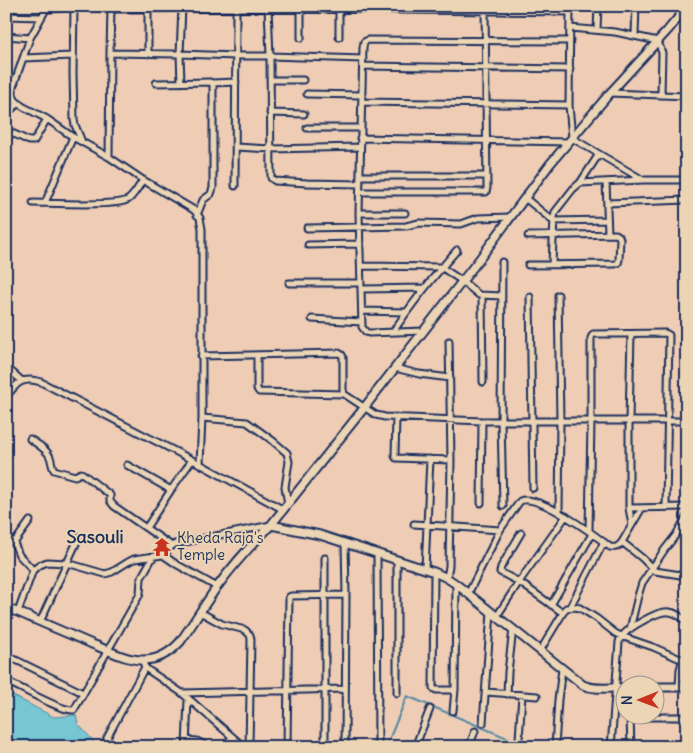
<svg xmlns="http://www.w3.org/2000/svg" width="693" height="753" viewBox="0 0 693 753" font-family="Delius,sans-serif">
	<style>
		.water { fill: #77c6d3; stroke: #528aa4 }
		.lines { fill: none; stroke-linecap: round; stroke-linejoin: round }
		.stream { stroke: #528aa4; stroke-width: 2 }
		.street-casing { stroke: #1b2f5e; stroke-width: 9 }
		.secondary-casing { stroke: #1b2f5e; stroke-width: 11 }
		.street { stroke: #ecd5b5; stroke-width: 5 }
		.secondary { stroke: #ecd5b5; stroke-width: 7 }
		.labels { text-anchor: middle; stroke-width: 4; stroke-linejoin: round; paint-order: stroke }
		.poi-label { font-size: 15px; fill: #1b2f5e; stroke: #ecd5b5; text-anchor: start }
		.quarter-label { font-size: 18px; font-weight: bold; fill: #1b2f5e; stroke: #ecd5b5 }
	</style>
	<rect width="100%" height="100%" fill="#efcdb5"/>
	<filter id="ink" filterUnits="userSpaceOnUse"><feTurbulence type="fractalNoise" baseFrequency=".02" numOctaves="2"/><feDisplacementMap in="SourceGraphic" scale="10" xChannelSelector="R" yChannelSelector="G"/><feConvolveMatrix kernelMatrix="1 2 1 2 8 2 1 2 1" color-interpolation-filters="sRGB"/></filter>
	<g filter="url(#ink)">
		<path class="water" d="M6,692L54,717L76,715L78,724L99,747H6Z"/>
		<g class="lines">
			<path class="stream" d="M386,747L407,696L529,747"/>
			<g class="street-casing">
				<path id="street" d="M570,6L569,105L572,138L643,180
					M74,7L73,73L74,120L75,125L82,142
					M268,8L270,56L271,178L275,181L307,183L360,184
					M6,16L41,17
					M570,28L615,32L658,41L662,53L661,94
					M597,30L598,6
					M635,35L636,6
					M6,36L30,38L45,11L48,9L74,7L112,9L236,8L570,12
					M339,37V6
					M30,38L13,87V94L15,100L22,106L47,119L73,137L109,157L143,180L194,210L200,218L202,229V418L200,464
					M301,38V6
					M110,53L180,54L236,56H270L363,59
					M148,54V7
					M23,58L73,56
					M363,66L570,69
					M6,78L15,82
					M270,80H303
					M156,83L210,82L213,84V188L211,194L203,200L197,215
					M181,83L180,54L182,7
					M212,83L236,82
					M610,93L687,96
					M307,94L362,95
					M362,102L569,105
					M6,111L11,110L18,103
					M270,113L304,114
					M307,128H361
					M6,130L29,141H34L47,119
					M360,138L569,142
					M236,147L271,149L360,147
					M109,157L110,53L111,8
					M360,176H487
					M606,182L608,234
					M580,183L599,154
					M235,186L236,8
					M360,192H486L487,188L485,6
					M525,198L553,221L607,220
					M33,203C50,203 119,207 129,199C135,194 139,186 143,180
					M45,203L73,137
					M607,203L687,200
					M359,213H405
					M307,228L406,226L419,223L461,224L478,218L511,217
					M308,245L360,244
					M502,262L501,420L503,506
					M552,264L554,217L555,212L573,189L580,183L643,180H687
					M528,265L615,264L618,263L619,260L620,239L619,236L616,234L528,236
					M362,266L441,267L462,281L479,295L502,296
					M289,283H361
					M362,289L424,288
					M558,295L560,421L559,512
					M482,296L483,382
					M530,297L533,488
					M362,311L406,312
					M312,319L362,322
					M424,331L369,333L366,332L362,327L359,213L363,48L364,42L368,40L570,41
					M393,332C412,303 434,276 457,250
					M631,334L629,421V508L632,525
					M257,355V389L259,392L344,394
					M201,356L339,353L342,355L343,357V390L344,394L376,415L385,417L482,421H687
					M6,367L22,381
					M395,368L419,374L450,378
					M6,397C17,383 22,376 41,382L200,464L284,510
					M396,417L395,456L396,458L451,460
					M202,418L247,422L273,441L287,453L289,462L285,487L288,504
					M30,439C37,444 47,449 50,457C52,462 51,465 54,470L75,476L81,473L83,474L110,495V501L114,506L172,546
					M127,465L171,490
					M6,476L7,475
					M481,503L482,421
					M629,508L687,507
					M414,524L500,530
					M146,528L171,490L192,460
					M589,531L591,422V338L593,334L665,333L669,335L666,507
					M521,533L501,567L500,572L519,582L563,613
					M6,535L14,543L19,555L33,570
					M622,542L642,558L655,571L687,576
					M14,543L30,521
					M345,543L346,595L345,747
					M377,554L378,747
					M163,555L176,564L217,587
					M325,558V747
					M397,560V693
					M425,569L430,459
					M434,572L433,688L436,690H455
					M447,578L449,566L451,460L449,341
					M468,594L500,530L520,501C538,493 595,535 610,547C616,548 618,547 622,542L642,508
					M551,605L592,534
					M570,607L604,542
					M18,612L33,570L40,565L47,562L67,563L105,574L112,572L128,562L134,559L163,555L172,546L175,544L271,525
					M200,612L222,624L245,630L250,635L251,639L249,747
					M497,616L519,582L566,516
					M40,622L79,537
					M630,629L638,596L642,583L665,549L676,535L687,516
					M540,651L566,608L575,607L580,608L596,618L615,633L621,636L653,647L678,658L687,659
					M14,659L83,693
					M142,660L145,667L148,670L182,693L244,747
					M6,681C20,687 62,712 74,710L140,594L141,578L153,557
					M679,687L680,669L683,659
					M486,692L537,696
					M182,693L345,689
					M507,694L508,672L513,629
					M453,711L455,690L456,584
					M629,716L630,717H687
					M630,717L631,747
					M483,723L491,612
					M519,739L522,695
					M186,740L197,741L208,747
					M104,747L107,738L145,667
					M186,747L188,699
					M224,747L232,737
					M287,747L289,597L291,596L346,595
					M415,747L430,709
					M469,747L475,731
					M555,747L558,700L562,669
					M611,747L619,642C620,638 620,637 623,635C630,627 659,610 669,612C676,612 682,618 687,622"/>
			</g>
			<g class="secondary-casing">
				<path id="secondary" d="M271,525L320,535L434,572L447,578L456,584L583,685C596,691 612,687 626,688
					M6,609L18,612C42,623 67,633 92,644C108,650 125,660 143,660C158,660 170,653 180,642C193,624 204,605 217,587C233,565 252,544 271,525L364,408L481,257L550,164L610,93L668,30L687,7
					M656,687H687"/>
			</g>
			<use href="#street" class="street"/>
			<use href="#secondary" class="secondary"/>
		</g>
	</g>
	<defs>
		<g id="temple-bare" transform="scale(1.5)"><path d="M0-6L5-2H3V0L6.5 2.5H4V6H1.5V3h-3V6H-4V2.5H-6.5L-3 0V-2H-5Z" fill="#c8321e" stroke="#ecd5b5" stroke-width="2.5" paint-order="stroke"/></g>
	</defs>
	<g fill-rule="evenodd">
		<use href="#temple-bare" x="162" y="547"/>
	</g>
	<g class="labels">
		<g class="poi-label">
			<text x="177" y="543">Kheda Raja's<tspan x="177" dy="17">Temple</tspan></text>
		</g>
		<g class="quarter-label">
			<text x="95" y="543">Sasouli</text>
		</g>
	</g>
	<rect width="693" height="753" fill="none" stroke="#ecd5b5" stroke-width="25"/>
	<rect x="12" y="12" width="668" height="728" fill="none" stroke="#1b2f5e" stroke-width="2" filter="url(#ink)"/>
	<g transform="translate(640 700) rotate(269)"><circle r="24" fill="#ecd5b5" stroke="#989392"/>
	<path d="M0-4L9 19L0 12L-9 19Z" fill="#c8321e"/>
	<text y="-8" font-size="14" font-weight="bold" text-anchor="middle" fill="#1b2f5e">N</text>
	</g>
</svg>
